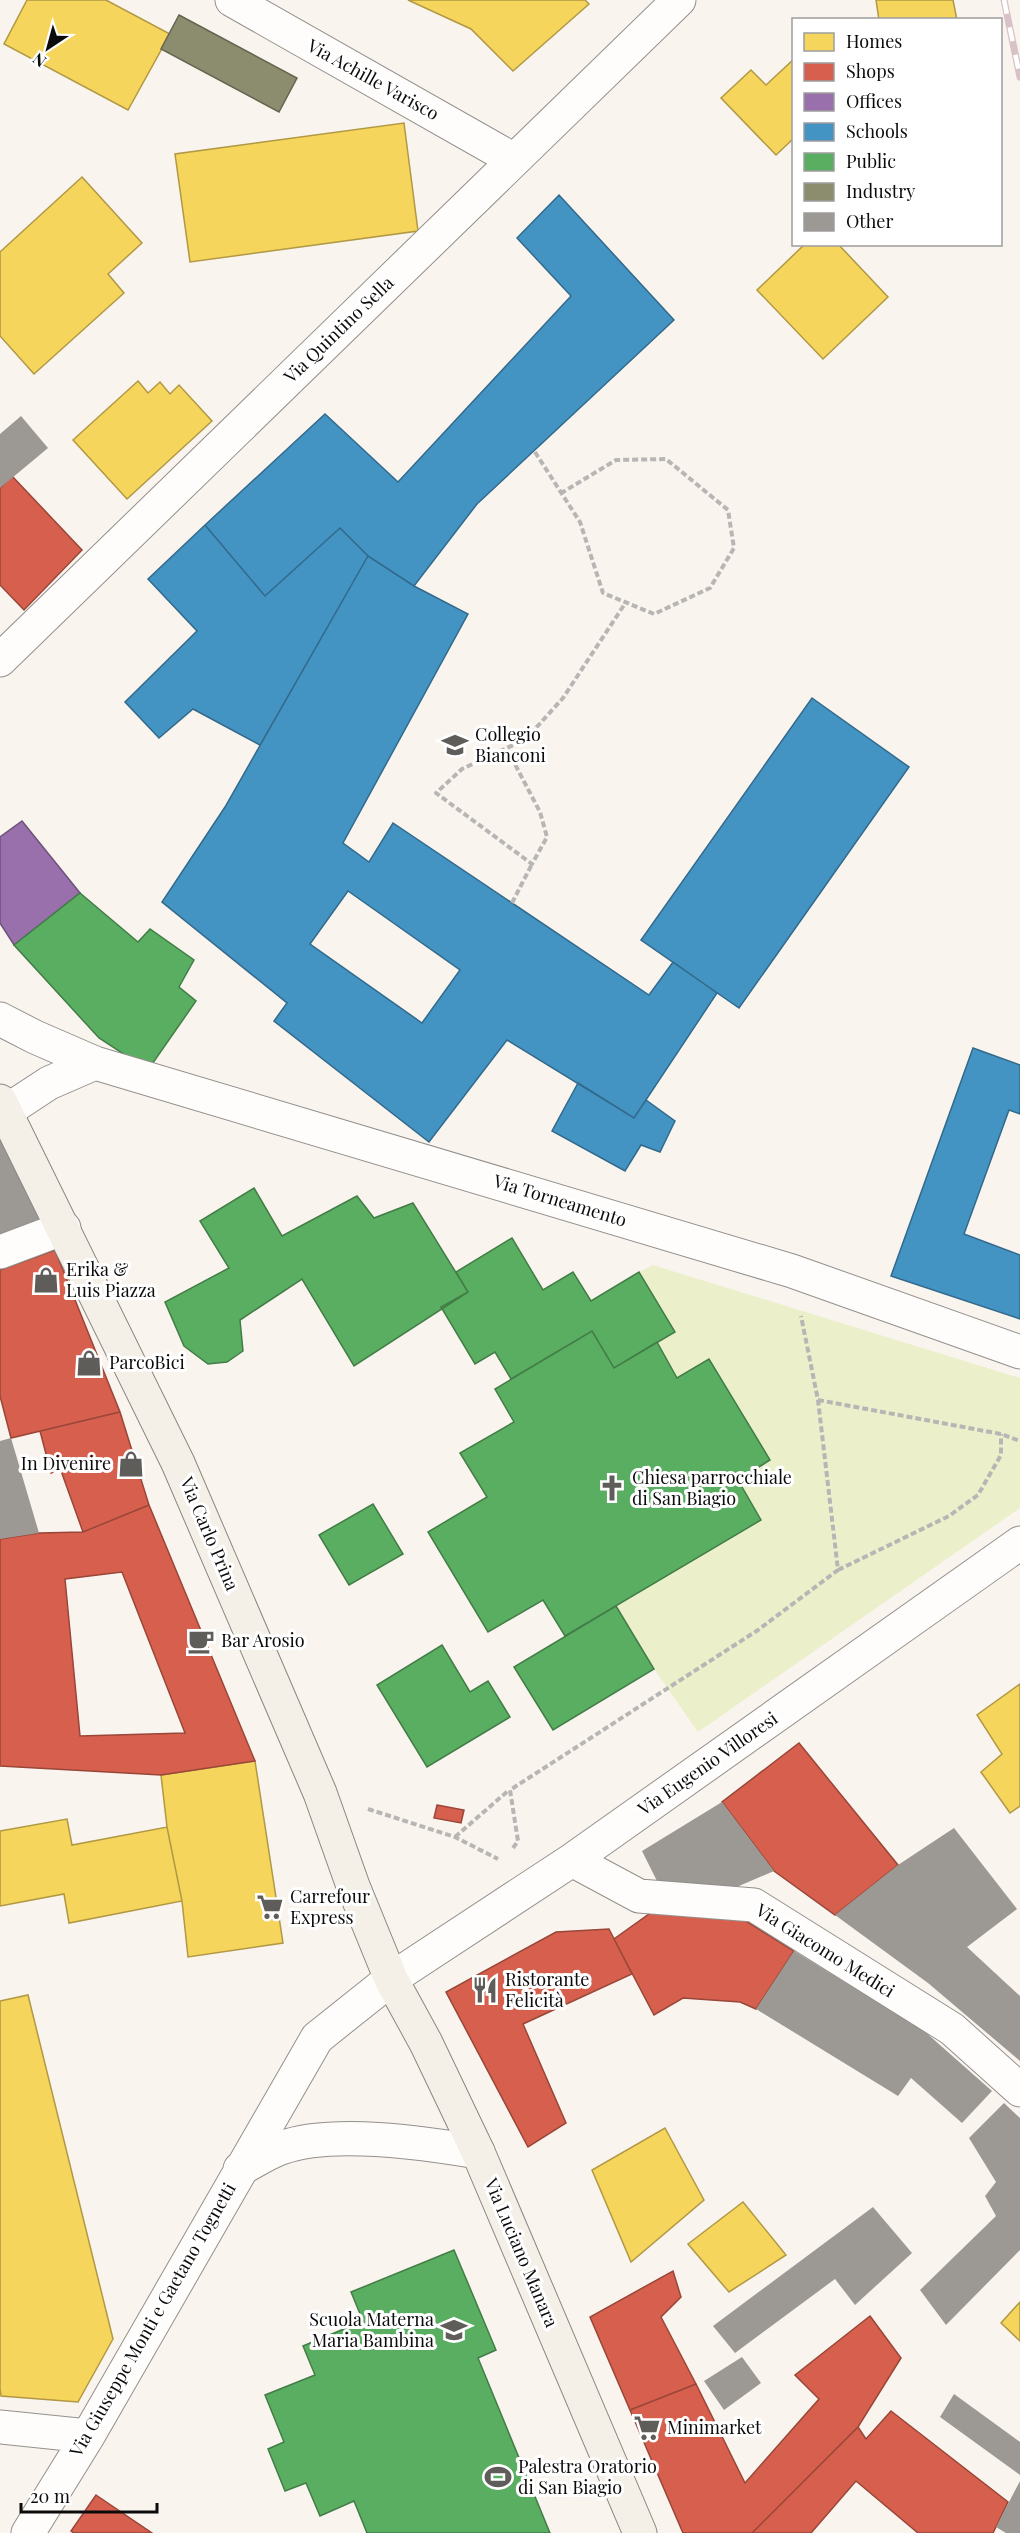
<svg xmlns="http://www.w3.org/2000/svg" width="1020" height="2533" viewBox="0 0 1020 2533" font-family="'Playfair Display',serif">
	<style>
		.green { fill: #ebf0cb }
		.homes { fill: #f6d55c; stroke: #b09844; stroke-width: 1.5 }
		.shops { fill: #d6604d; stroke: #994639; stroke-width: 1.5; fill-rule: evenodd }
		.offices { fill: #9970ab; stroke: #6e527b; stroke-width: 1.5 }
		.schools { fill: #4393c3; stroke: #326a8c; stroke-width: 1.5; fill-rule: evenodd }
		.public { fill: #5aae61; stroke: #427d47; stroke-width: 1.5 }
		.industry { fill: #8c8c6e; stroke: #656550; stroke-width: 1.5 }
		.building { fill: #9c9894 }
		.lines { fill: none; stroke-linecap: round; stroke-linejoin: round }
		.street-casing { stroke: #93908d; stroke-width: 35 }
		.secondary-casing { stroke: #898784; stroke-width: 35 }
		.path { stroke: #b7b6b5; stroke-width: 4; stroke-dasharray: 6 3; stroke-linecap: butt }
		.street { stroke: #fefdfc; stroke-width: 33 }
		.secondary { stroke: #f4f0e8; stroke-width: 33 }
		.rail-casing { stroke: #d8c2c7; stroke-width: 7 }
		.rail { stroke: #fff; stroke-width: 4.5; stroke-dasharray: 14; stroke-linecap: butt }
		.labels { text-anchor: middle; stroke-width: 6; stroke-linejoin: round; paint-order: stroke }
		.street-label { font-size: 18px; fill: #0b0b0b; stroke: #fff }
		.poi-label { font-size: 18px; fill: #0b0b0b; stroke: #fff; text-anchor: start }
	</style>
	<rect width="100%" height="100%" fill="#faf4ee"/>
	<path class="green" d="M653,1265L1020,1378V1508L698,1732L654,1669L616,1606L761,1520L738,1480L770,1460L709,1359L677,1378L657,1342L639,1272Z"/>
	<path class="homes" d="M27,0H106L170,34L128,110L4,44Z
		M408,0H585L589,4L513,71L471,29Z
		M876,0H953L957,20H879Z
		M794,59V138L776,155L721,98L751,70L766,85Z
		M404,123L418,231L190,262L175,154Z
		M82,177L142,243L108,274L124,293L34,374L0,336V252Z
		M805,244H838L888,297L823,359L757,290Z
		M138,381L148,393L160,382L170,394L179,385L212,421L127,499L73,440Z
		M1020,1684V1806L1010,1813L981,1772L1002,1754L977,1715Z
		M255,1761L283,1943L188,1957L182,1901L167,1827L161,1775Z
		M67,1819L72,1845L167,1827L182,1901L69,1923L64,1894L0,1906V1831Z
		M28,1995L113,2339L78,2402L1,2396L0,2388V2001Z
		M665,2128L704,2200L631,2262L592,2170Z
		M743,2202L786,2255L729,2292L688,2244Z
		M1020,2302V2341L1001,2323Z"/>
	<path class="shops" d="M12,476L82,550L24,610L0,585V488Z
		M55,1250L120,1412L11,1438L0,1396V1270Z
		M120,1412L149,1505L83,1532L60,1468L51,1473L40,1431Z
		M149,1505L255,1761L161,1775L0,1766V1539L39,1533L83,1532ZM122,1572L185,1733L80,1736L65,1579Z
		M799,1743L898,1865L835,1915L774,1871L722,1802Z
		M437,1805L464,1810L461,1823L434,1818Z
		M656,1909L738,1916L794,1951L756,2009L740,2002L683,1998L654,2015L614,1939Z
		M609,1929L632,1974L523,2024L566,2123L528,2147L446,1992L556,1932Z
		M673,2271L681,2297L661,2317L696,2384L630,2410L590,2317Z
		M870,2316L901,2358L858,2427L752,2533H683L630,2410L696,2384L745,2483L819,2399L795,2375Z
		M891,2411L1008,2502L993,2533H918L856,2481L811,2533H752L858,2427L866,2439Z
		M96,2495L152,2533H74L71,2531Z"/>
	<path class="offices" d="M22,821L80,893L14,945L0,923V837Z"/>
	<path class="schools" d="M559,195L674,320L477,504L414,586L368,556L340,528L265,596L205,525L325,414L398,482L571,296L517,238Z
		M205,525L265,596L340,528L368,556L260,745L193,709L159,738L125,702L197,631L148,579Z
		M368,556L414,586L468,614L343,843L369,862L393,823L649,995L673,962L717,993L634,1118L507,1040L429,1142L274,1021L287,1003L162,902L225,807ZM348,891L460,970L422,1023L310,944Z
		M812,698L909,767L739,1008L641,940Z
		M973,1048L1020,1065V1114L1009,1110L964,1234L1020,1255V1319L891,1276Z
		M578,1083L634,1118L646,1100L675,1121L660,1152L641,1145L625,1171L552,1131Z"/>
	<path class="public" d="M80,893L138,942L150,929L194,960L179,987L196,1001L148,1070L99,1038L14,945Z
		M254,1188L282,1236L357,1196L374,1218L413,1203L468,1292L354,1366L302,1279L240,1320L243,1351L227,1362L208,1364L184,1346L165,1302L229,1268L200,1221Z
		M512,1238L543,1290L573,1272L591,1301L639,1272L675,1332L614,1368L592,1331L511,1379L495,1352L475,1364L441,1307L468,1292L456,1272Z
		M592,1331L614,1368L657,1342L677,1378L709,1359L770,1460L738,1480L761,1520L565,1636L543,1600L488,1632L428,1532L487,1497L460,1453L514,1422L495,1389Z
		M373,1504L403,1554L349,1585L319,1535Z
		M616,1606L654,1669L553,1730L514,1667Z
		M442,1645L470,1692L488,1681L510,1717L427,1767L377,1685Z
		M454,2250L496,2350L478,2358L550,2533H367L354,2501L320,2516L306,2483L285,2491L268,2449L284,2442L265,2395L315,2375L303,2346L363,2321L351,2292Z"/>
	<path class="industry" d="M179,15L297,78L279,112L161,49Z"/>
	<path class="building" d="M21,416L48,448L0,488V434Z
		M0,1139L45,1223L0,1241Z
		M11,1438L39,1533L0,1539V1441Z
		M722,1802L774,1871L732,1889L658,1883L642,1851Z
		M954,1828L1017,1909L967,1947L1020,1996V2061L928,1983L835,1915L898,1865Z
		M794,1951L923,2030L992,2091L962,2123L911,2078L898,2096L756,2009Z
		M1004,2103L1020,2118V2250L946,2325L920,2290L996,2216L985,2196L996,2182L969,2138Z
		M873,2207L912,2253L855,2305L835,2279L735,2353L713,2326Z
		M742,2357L761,2383L724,2410L704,2381Z
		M954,2394L1020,2442V2475L940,2417Z
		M1020,2481V2533H1006L996,2527Z"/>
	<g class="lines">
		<g class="street-casing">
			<path id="street" d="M232,0L514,160
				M0,660L679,0
				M0,1019L35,1037L95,1063L792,1271L1020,1352
				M5,1112L49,1083L95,1063
				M0,1252L64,1228
				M572,1860L639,1896L754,1905L952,2029L1020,2090
				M240,2169C254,2162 267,2153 281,2148C332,2129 425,2143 478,2152
				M0,2427L88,2436
				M28,2533L88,2436L317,2038L391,1979L572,1860L1020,1543"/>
		</g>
		<g class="secondary-casing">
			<path id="secondary" d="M0,1101L178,1463L320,1793L353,1886L391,1979L426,2043L478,2152L640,2533"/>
		</g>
		<path class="path" d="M535,452L580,522L603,593L654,614L710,588L734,548L728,510L666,459L616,460L563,492
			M507,749L540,812L547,837L532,864L436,793L462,769L526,739L563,698L626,602
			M512,903L532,864
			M818,1400L1001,1434L1020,1441
			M838,1570L949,1516L978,1495L1001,1455V1434
			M368,1809L455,1837L498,1859
			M455,1837L509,1790
			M513,1848L518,1841L510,1790L758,1630L838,1570L818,1400L801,1316"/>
		<use href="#street" class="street"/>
		<use href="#secondary" class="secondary"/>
		<g class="rail-casing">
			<path id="rail" d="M1004,0L1020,77"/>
		</g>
		<use href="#rail" class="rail"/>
	</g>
	<defs>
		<g id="school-bare" transform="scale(2.07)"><path d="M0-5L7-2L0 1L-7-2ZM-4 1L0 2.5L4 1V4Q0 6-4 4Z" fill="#5f5d5a" stroke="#fff" stroke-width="2.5" paint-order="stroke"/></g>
		<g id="shop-bare" transform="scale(2.07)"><path d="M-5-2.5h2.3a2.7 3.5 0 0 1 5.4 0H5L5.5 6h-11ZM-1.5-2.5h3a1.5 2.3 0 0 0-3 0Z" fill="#5f5d5a" stroke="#fff" stroke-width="2.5" paint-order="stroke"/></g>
		<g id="church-bare" transform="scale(2.07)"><path d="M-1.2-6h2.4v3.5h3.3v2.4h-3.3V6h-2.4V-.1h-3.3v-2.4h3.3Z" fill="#5f5d5a" stroke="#fff" stroke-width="2.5" paint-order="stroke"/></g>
		<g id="cafe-bare" transform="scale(2.07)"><path d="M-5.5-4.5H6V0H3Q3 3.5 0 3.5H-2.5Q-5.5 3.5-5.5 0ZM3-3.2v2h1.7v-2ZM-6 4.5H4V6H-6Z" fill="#5f5d5a" stroke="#fff" stroke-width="2.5" paint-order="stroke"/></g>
		<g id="supermarket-bare" transform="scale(2.07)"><path d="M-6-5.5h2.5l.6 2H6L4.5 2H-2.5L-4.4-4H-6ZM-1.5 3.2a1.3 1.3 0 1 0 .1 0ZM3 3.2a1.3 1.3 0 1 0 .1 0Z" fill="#5f5d5a" stroke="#fff" stroke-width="2.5" paint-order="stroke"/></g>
		<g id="restaurant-bare" transform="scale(2.07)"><path d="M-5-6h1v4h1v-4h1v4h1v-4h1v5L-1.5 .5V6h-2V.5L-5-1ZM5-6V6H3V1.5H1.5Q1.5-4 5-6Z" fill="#5f5d5a" stroke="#fff" stroke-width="2.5" paint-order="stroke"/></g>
		<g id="stadium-bare" transform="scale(2.07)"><path d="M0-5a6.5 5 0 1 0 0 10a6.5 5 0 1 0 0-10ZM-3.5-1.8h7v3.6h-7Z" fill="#5f5d5a" stroke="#fff" stroke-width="2.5" paint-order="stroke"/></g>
	</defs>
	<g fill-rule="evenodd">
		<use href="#school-bare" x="455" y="745"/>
		<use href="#shop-bare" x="46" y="1280"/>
		<use href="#shop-bare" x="89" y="1363"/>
		<use href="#shop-bare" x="131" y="1464"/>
		<use href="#church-bare" x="612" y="1488"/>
		<use href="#cafe-bare" x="201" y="1641"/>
		<use href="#supermarket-bare" x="270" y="1907"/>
		<use href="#restaurant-bare" x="485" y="1990"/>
		<use href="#school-bare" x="454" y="2330"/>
		<use href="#supermarket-bare" x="647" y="2428"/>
		<use href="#stadium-bare" x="498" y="2477"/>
	</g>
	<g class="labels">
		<g class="street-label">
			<text transform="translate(373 80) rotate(29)" y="6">Via Achille Varisco</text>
			<text transform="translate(339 330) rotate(-44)" y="6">Via Quintino Sella</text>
			<text transform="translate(560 1201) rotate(17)" y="6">Via Torneamento</text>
			<text transform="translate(209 1534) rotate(67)" y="6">Via Carlo Prina</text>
			<text transform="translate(708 1764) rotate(-35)" y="6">Via Eugenio Villoresi</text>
			<text transform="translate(825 1951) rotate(32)" y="6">Via Giacomo Medici</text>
			<text transform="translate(521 2253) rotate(67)" y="6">Via Luciano Manara</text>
			<text transform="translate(153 2320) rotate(-60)" y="6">Via Giuseppe Monti e Gaetano Tognetti</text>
		</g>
		<g class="poi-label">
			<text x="475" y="741">Collegio<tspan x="475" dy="21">Bianconi</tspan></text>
			<text x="66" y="1276">Erika &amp;<tspan x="66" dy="21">Luis Piazza</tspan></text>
			<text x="109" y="1369">ParcoBici</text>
			<text x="111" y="1470" text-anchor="end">In Divenire</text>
			<text x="632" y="1484">Chiesa parrocchiale<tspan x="632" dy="21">di San Biagio</tspan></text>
			<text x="221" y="1647">Bar Arosio</text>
			<text x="290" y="1903">Carrefour<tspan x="290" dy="21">Express</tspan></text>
			<text x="505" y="1986">Ristorante<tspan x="505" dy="21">Felicità</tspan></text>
			<text x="434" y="2326" text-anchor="end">Scuola Materna<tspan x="434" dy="21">Maria Bambina</tspan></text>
			<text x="667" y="2434">Minimarket</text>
			<text x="518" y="2473">Palestra Oratorio<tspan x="518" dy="21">di San Biagio</tspan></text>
		</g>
	</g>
	<rect x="792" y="18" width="210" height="228" fill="#ffffff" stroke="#9d9d9d" stroke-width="1.5"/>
	<rect x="804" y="33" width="30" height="18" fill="#f6d55c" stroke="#9d9d9d" stroke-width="1.5"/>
	<text x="846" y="48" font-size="18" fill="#0b0b0b">Homes</text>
	<rect x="804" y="63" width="30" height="18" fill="#d6604d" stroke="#9d9d9d" stroke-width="1.5"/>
	<text x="846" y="78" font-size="18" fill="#0b0b0b">Shops</text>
	<rect x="804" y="93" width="30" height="18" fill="#9970ab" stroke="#9d9d9d" stroke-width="1.5"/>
	<text x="846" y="108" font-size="18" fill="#0b0b0b">Offices</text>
	<rect x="804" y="123" width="30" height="18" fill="#4393c3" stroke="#9d9d9d" stroke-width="1.5"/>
	<text x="846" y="138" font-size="18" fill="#0b0b0b">Schools</text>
	<rect x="804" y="153" width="30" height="18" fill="#5aae61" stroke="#9d9d9d" stroke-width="1.5"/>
	<text x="846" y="168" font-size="18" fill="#0b0b0b">Public</text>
	<rect x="804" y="183" width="30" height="18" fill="#8c8c6e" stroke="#9d9d9d" stroke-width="1.5"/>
	<text x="846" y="198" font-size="18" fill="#0b0b0b">Industry</text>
	<rect x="804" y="213" width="30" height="18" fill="#9c9894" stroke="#9d9d9d" stroke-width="1.5"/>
	<text x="846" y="228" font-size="18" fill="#0b0b0b">Other</text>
	<g transform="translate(48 48) rotate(216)" stroke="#ffffff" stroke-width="4.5" paint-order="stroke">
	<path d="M0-4.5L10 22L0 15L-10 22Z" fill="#0b0b0b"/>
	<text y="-9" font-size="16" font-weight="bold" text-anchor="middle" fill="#0b0b0b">N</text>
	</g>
	<path d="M21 2503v9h136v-9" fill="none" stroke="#0b0b0b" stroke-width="3"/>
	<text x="30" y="2503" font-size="18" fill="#0b0b0b" stroke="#ffffff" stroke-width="4.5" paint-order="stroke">20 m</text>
</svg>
